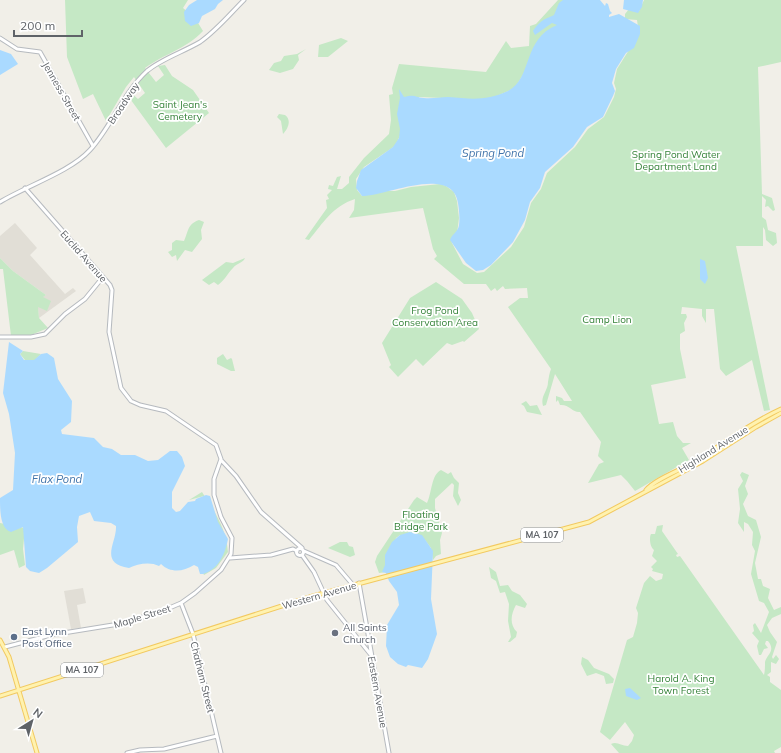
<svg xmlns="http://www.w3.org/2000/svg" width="781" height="753" viewBox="0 0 781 753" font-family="Mulish,sans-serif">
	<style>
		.education { fill: #e1ded6 }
		.green { fill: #c5e8c5 }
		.water { fill: #aadaff }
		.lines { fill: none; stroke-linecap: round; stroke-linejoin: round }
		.secondary-casing { stroke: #b6babf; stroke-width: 5 }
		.primary-casing { stroke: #f2c960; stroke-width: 5 }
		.secondary { stroke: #fff; stroke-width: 3 }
		.primary { stroke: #fff2af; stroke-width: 3 }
		.worship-dot { fill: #6b7280; stroke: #fff; stroke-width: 1.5 }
		.service-dot { fill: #5c6f8a; stroke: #fff; stroke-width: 1.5 }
		.labels { text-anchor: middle; stroke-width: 3.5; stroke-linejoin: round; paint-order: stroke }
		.shield { fill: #fff; stroke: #8f9295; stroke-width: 1 }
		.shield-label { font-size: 9px; font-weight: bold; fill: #5f6368 }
		.street-label { font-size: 10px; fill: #5f6368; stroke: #fff }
		.park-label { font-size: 10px; fill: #348238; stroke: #fff }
		.worship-label { font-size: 10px; fill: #5b616d; stroke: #fff; text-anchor: start }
		.service-label { font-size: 10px; fill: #4e5e75; stroke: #fff; text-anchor: start }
		.water-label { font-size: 11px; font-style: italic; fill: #4174aa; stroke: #fff }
	</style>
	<rect width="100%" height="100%" fill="#f1efe8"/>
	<path class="education" d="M15,223L37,248L30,255L65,294L73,288L76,291L39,318L37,299L46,295L13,271L0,258V236Z
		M83,588L86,603L77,605L81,628L71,629L64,591Z"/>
	<path class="green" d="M65,0H188L183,8L195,18L203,31C186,49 164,54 145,68L156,82L164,75L158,66L165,65L172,76L193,90L209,113L166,148L128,96L130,92L138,99L145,93L134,77L126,87L106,121L93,94L83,99L67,57Z
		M558,0H584L524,73L515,88L488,100L419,97L395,146L364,167L356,179L357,190L362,196L381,191H395L411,187L440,184L446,186L454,192L457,201L459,218L457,234L451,240L452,243L463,264L477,273L484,272L511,247L524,227L531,203L541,189L547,173L575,147L588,129L604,117L614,97L616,89L614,83L617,69L634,42L638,27L637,20L625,19V14L629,9L639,11L644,0H781V62L758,67L762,194L772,198L775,210L773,211L768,206L765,207L766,200L762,196V217L766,220L768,230L776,233L777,243L773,246L766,240L765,230L763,227V246H736L770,410L764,411L752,360L726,376L720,369L714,309H706V323L702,316V309L682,307L681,314H686L687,317L684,323L685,331L680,334V349L686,378L651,385L659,424L673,422L677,436L683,443H691L682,448L689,460L635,491L627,481L621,475L588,483L599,464L604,462L598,456L601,442L580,412C573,413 569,404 560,405L558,400L556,402V396L562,398L564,401H572L555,374L546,405L543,406C540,396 548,391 548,382C549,377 549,374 551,369L508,307L520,298H528L527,288L505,289L503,286L497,291L495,288L491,291L486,284H464L434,259L437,256L433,249L423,208L349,218L354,210L355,199C333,206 323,223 309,240L305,239L327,208L326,200L329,199L327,195L332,190L328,189L329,185L333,186L337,177L341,176L337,189H342L349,183V177L364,158L389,134L391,120L389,95L393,94L392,88L399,64L486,72L506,41L511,48L529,46L530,26L536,24Z
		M341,38L348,41L328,57H318L319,45Z
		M306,49L298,55L299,60L293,69L280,73L269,70L274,63L281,61L284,56L297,54Z
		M279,114L285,115C292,120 288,129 283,134L281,121L277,117Z
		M199,220L204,222L201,230L202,239L192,252L185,250L177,261L176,255L172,257L168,252L172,250V243L176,240L184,241C188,233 187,224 199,220Z
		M0,258L13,271L46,295L43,297L51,301L47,311L38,307L39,318L48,328L31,335L11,336L3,269H0Z
		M245,258C243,263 237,263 233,268C227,274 225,280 218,285L214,282L209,285L202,280L226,262L233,263Z
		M436,282L462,299L472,313L479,329L464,342L463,341L452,345L447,343L423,366L416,359L398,377L389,367L391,365L382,343L410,298Z
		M23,351L41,354L35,360H25L20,354Z
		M223,354L227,360L231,358L232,359L235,371H231L217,364V358Z
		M526,401L530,406L537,405L542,415L527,412L524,406L521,404Z
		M441,470L448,474L451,472L454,478L459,483L458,493L461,500L458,506L453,496L454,485L452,483L435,499V508L442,533L440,540L441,554L436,556L433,560L431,548L425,540L400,535L396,538L387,572L379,573L375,562L377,556L414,500L417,497L427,503C432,493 431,475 441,470Z
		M742,472L749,475L745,486L748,494L743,504L748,516L756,520L761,537L755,563L758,579H761L763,586L770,589L768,598L774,610L781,607V614L772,618L767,625L770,632L777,642L772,657L773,659L776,655L779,659L776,664L771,662V672L767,675L770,677V682L781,690V747L774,751L775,753H619L611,744C617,741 621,746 628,746L632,741L634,735L625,722L610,740L600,732L627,640L633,637L637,623L638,613L636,608L644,583L650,576L656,581L662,579L663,574L652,571L653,569L651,567L657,561L652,556L654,550C650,547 649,538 651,534H655L657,526L663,525L662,531L678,554L676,555L677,557L680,556L764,675C765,671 765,666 765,662C767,654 776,651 768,641H766L765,644L768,648L764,649L761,655H759L757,646L759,641L752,633L754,631L753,625L755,623L761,633L769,612L764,603L759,601L751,574L755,551L752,545L753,532L748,524L744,522V532L738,523L740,509L738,489L743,481L740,475Z
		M202,492C215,512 226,528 228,552L216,568L204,575L201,569L204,496L189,500Z
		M0,523L25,528L23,549L25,565L19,568L14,550L0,555Z
		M340,542H347L349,546L353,547L355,555L350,557L328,548Z
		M489,567L496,572L500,586L508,585L512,591L520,595L527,604L525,608L516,605C511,614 509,624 517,632L516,637L510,642H508L511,637L508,621L509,604L505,592L500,593L496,581L491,578Z
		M582,657L588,660L594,668L609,674L614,679L613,683L606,684L604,676L596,673L587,676L581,664Z"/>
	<path class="water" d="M197,0H223L218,4L215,9L202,16L199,23L191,26L185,21L184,12L189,5Z
		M563,0H600L605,6L606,3L608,4L610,11L612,13L609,15V17L619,14L640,26V34L634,48L626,53L616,69L612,83L615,91L613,96L603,117L587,127L573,147L545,172L540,188L530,202L525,220L513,242L491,265L483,270L476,271L466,263L450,240C452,234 458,232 459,225C460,218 459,210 458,203C452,164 386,196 362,196L356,188L357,181L361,170L393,147L399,138L400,129L397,114L400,98L399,89L404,97C415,94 414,97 424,98C432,99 440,97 448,97C472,99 486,101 508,91C533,78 522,39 557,25L552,23L535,35L533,31C541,20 543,20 554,15L559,3Z
		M624,0H643L642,7L638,13L623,9Z
		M0,50L11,54L18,64L0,75Z
		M700,259L705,261L708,278L705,284L700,279Z
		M9,342L23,351L20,354L24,360H34L41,354L47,353L54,358L58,379L72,401L71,422L61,430L62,434L94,438L103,447L112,449L121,455H135L148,461L158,460L170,451H177L182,457L185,466L172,492V508L176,512L180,511L188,502L195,501L196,499L206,495L210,496L218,522L228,539C225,554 219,569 203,574H200L198,567L194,565C183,572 170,573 161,564L159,566C150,561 137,564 129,568C98,563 117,543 116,526L111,523L94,521L90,512L79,516L77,527L78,542L47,568L39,573L30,571L26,567L23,527L11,532C0,529 0,510 0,498L13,490L15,453L9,414L3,393Z
		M410,532L422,535L433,551L431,599L437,634L428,659L422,668L408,665L406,667L398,664L390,657L386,646L387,625L399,605L397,592L389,581L386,573L382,572L385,565V555L392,542L400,535Z
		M630,688L641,698L637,700L626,696L625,689Z"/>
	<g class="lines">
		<g class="secondary-casing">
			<path id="secondary" d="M0,38L17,49L40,52L93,146
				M0,202C26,186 70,172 90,150C112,126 122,94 147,71C161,59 183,52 200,42C216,31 230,14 244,0
				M0,337H31L45,334L65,314L85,299L103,277
				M221,460L236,476L261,512L302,548
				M296.5 552a3.5 3.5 0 1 1 7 0a3.5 3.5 0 1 1-7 0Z
				M304,551L336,565L353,585
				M302,555L314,572L327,600L371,655
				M230,558L271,555L293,549L297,551
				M359,583L389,753
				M181,603L193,634L221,753
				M5,647L51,635L119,624L160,612L181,603L195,593L221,570L231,554L232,538L221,517L214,495V479L221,459L216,445L166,411L140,405L131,401L121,388L109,332L112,290L110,285L25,188
				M127,753L140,750L164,749L217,736"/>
		</g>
		<g class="primary-casing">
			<path id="primary" d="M646,490C655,479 681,470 694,462C723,444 750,423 781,409
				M0,640L9,657L37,753
				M0,696L313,596L589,522L703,461L756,427L781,413"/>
		</g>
		<use href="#secondary" class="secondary"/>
		<use href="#primary" class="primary"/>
	</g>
	<circle class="worship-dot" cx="335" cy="633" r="4"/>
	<circle class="service-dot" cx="14" cy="637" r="4"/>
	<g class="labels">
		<g class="shield">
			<rect x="521" y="528" width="42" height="14" rx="3"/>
			<rect x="61" y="663" width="42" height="14" rx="3"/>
		</g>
		<g class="shield-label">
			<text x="542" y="538">MA 107</text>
			<text x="82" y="673">MA 107</text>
		</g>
		<g class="street-label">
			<text transform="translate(62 91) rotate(60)" y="4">Jenness Street</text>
			<text transform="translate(123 103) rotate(-56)" y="4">Broadway</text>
			<text transform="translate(84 256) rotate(49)" y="4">Euclid Avenue</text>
			<text transform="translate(713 449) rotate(-32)" y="4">Highland Avenue</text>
			<text transform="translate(319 595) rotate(-16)" y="4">Western Avenue</text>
			<text transform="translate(142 616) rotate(-17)" y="4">Maple Street</text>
			<text transform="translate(203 677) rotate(76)" y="4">Chatham Street</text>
			<text transform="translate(378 692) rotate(80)" y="4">Eastern Avenue</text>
		</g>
		<g class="park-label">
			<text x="180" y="108">Saint Jean's<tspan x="180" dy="12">Cemetery</tspan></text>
			<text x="676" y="158">Spring Pond Water<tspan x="676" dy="12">Department Land</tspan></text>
			<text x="435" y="314">Frog Pond<tspan x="435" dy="12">Conservation Area</tspan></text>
			<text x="607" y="323">Camp Lion</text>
			<text x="421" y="518">Floating<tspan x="421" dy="12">Bridge Park</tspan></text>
			<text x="681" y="682">Harold A. King<tspan x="681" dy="12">Town Forest</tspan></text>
		</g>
		<g class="worship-label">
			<text x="343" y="631">All Saints<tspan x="343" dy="12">Church</tspan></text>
		</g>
		<g class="service-label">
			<text x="22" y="635">East Lynn<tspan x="22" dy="12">Post Office</tspan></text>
		</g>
		<g class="water-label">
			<text x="493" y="157">Spring Pond</text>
			<text x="57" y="483">Flax Pond</text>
		</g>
	</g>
	<g transform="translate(32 721) rotate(37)" stroke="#ffffff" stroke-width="3" paint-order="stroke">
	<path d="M0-3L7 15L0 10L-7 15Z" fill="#5f6368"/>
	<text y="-6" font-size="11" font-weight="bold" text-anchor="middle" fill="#5f6368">N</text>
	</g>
	<path d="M14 30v6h68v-6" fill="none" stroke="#5f6368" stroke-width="2"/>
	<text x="20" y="30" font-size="12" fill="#5f6368" stroke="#ffffff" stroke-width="3" paint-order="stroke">200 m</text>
</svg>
